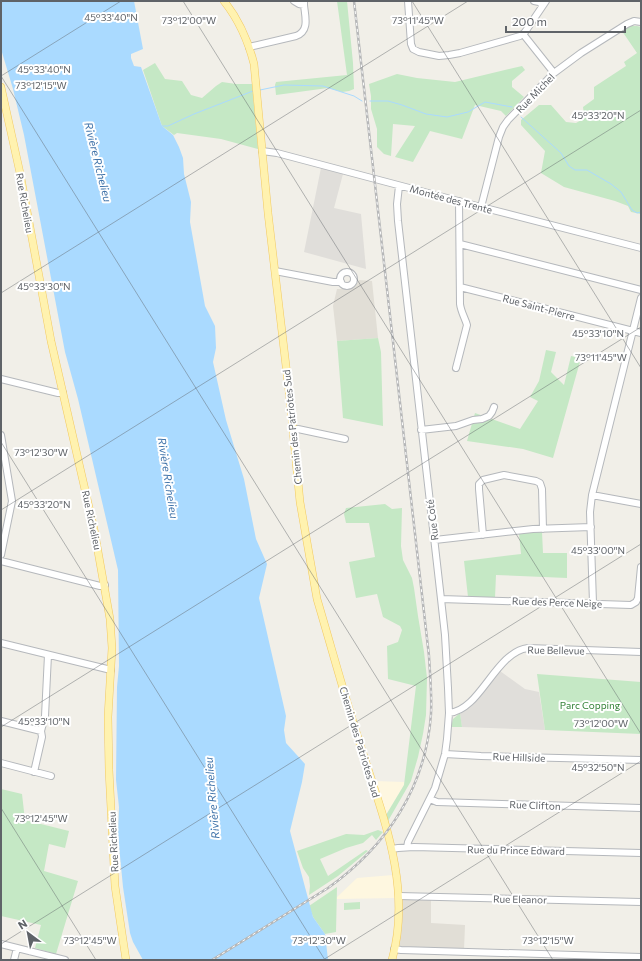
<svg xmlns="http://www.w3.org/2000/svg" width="642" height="961" viewBox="0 0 642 961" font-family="Commissioner,sans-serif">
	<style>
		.commercial { fill: #fef7e0 }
		.industrial { fill: #e0deda }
		.education { fill: #e1ded6 }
		.green { fill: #c5e8c5 }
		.water { fill: #aadaff }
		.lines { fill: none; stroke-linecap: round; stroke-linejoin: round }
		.stream { stroke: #aadaff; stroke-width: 1 }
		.minor-casing { stroke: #b5b8bc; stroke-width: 8 }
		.major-casing { stroke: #f2c960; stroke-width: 8 }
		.minor { stroke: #fff; stroke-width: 6 }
		.major { stroke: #fff2af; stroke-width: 7 }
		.rail-casing { stroke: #b6b7b8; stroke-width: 2.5 }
		.rail { stroke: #fff; stroke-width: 1; stroke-dasharray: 3; stroke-linecap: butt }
		.ticks { fill: none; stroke: #5f6368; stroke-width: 1; stroke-opacity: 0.45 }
		.labels { text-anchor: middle; stroke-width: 4; stroke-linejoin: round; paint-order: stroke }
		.street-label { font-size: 10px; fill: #5f6368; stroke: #fff }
		.park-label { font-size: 10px; fill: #348238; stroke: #fff }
		.water-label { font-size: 11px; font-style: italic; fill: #4174aa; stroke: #fff }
		.ticks-label { font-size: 10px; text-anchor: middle; fill: #5f6368; stroke: #fff; stroke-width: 4; stroke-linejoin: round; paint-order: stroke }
	</style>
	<rect width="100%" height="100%" fill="#f1efe8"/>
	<path class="commercial" d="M375,781L404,782V785L386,815Z
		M393,875L395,898L337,899V897L357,878Z"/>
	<path class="industrial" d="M321,168L343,174L334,208L361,214L366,269L304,252Z
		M500,671L525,689L539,692L545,730L462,727L460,714L474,703Z"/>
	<path class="education" d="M359,280L372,281L378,338L337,341L333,306L337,289H351L355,286Z
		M402,899H431V923L465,925L464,950L402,948L400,947L399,944L401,925Z"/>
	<path class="green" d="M337,1H347L353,63L354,89L349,91L342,92L328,88L276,95L275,85L276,82L347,75Z
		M631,26H637L641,27V214L631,212L628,206L615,201L564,187L541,173L545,151L521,125V120L539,105H551L566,122L576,123L583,119L584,115L583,107L594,99V87L626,66L624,62L637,53L622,31Z
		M155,63L165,79L182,81L191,95L202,98L216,86L222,82L236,84H252L258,149L221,139L177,133L174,135L162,126L143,70Z
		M522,66L525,70L512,81V87L524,97L506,116L501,111L475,105L462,139L430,131L413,162L395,157L415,126L393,124L391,156L384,154L377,147V129L371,109V96L369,84L397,74L417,78L455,82Z
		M378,338L381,352L383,426L343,418L337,341Z
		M546,350L556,352L551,372L564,385L571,356L581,358L553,458L523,449L467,441L475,413L520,429L538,401L530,397L539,381Z
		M385,504L392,509L402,508L401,546L403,560L412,578L414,588L418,616L424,652L427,678L426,715L423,734L418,757L411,781L388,821L386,815L404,785L416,686L388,679L387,646L398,642L402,630L400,626L383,617L377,594L356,598L349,562L375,557L369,523H346L344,514L346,508Z
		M534,532H542L543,553H567V578L496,575L495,598L468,597L464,561L521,554L519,534Z
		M537,674L641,682V734L545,730Z
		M460,713L462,727H451L453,719Z
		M1,789L22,794L25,820L69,831L65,848L49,844L44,871L78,881L56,954L35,948L41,925L1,916Z
		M378,830L383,832L376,840L372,835L363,843L346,848L320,859L328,876L366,850L368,851L338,876L309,895L310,886L309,877L303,868L297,851L346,834L364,835Z
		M337,887L336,932L325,934L313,917L309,906Z
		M360,902V909L344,910V903Z"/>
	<path class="water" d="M1,1H134L143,49L131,54V58L134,66L141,67L162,126L173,135L179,147L183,158L184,174L191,202L190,222L205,306L215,326L216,348L213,362L226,420L244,479L256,539L267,564L259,598L286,716L284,730L286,743L305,764L302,782L290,831L313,917L325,934L326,942L328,960H143L133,942L130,933L123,887L118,835L119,807L116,780L117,687L119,666L118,570L78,399L65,352L24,135L13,89L1,49Z"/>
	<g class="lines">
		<path class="stream" d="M260,90L284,85L323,86L354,96L362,101
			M370,101H388L402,105L426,114L447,117L468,112L485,102L512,107
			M521,117L561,153L569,166L575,170H587L611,184L621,192L632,210L637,213L641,212
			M162,126H168L194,114L253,91"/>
		<g class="minor-casing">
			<path id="minor" d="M294,1L299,4L304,5V1
				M408,1L411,44L413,49L419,52L439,56L449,55L460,53L520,36L525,32L546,1
				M534,1L539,2L543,5
				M523,34L554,73
				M249,47L296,36C310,31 305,16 304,5
				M262,151L277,153L481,207L641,248
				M399,186L397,204L398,221L441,599L445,635L448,688L449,713L447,739L445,754L435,788L408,842L407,847
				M481,207L499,137L503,127L508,120L554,73L581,53L627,24L634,21L641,22
				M460,244L641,290
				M275,271L333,282H341
				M340 279a7 7 0 1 1 14 0a7 7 0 1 1-14 0Z
				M460,287L641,333
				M456,368L467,325C465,318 461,312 460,304L459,201
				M1,379L58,393H63
				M293,429H298L345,439
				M421,430L456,426L473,420L482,419L489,416L492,412L494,407
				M1,435L12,501L1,555
				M592,495L641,504
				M483,535L479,489V484L483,480L504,475L536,481L540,483L542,489L543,529
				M435,540L533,529L591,527
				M1,561L100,586L105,585
				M441,599L631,605L636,602L638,598L641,567
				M593,603L590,512L592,495L641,298
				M1,643L111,670
				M449,713C481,710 495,652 528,648L641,652
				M1,721L41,731
				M445,754L481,756L641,760
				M1,763L51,776
				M34,772L42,737L41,731L45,716L48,655
				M430,799L437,802L641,808
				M392,849L398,848L414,847L641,853
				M399,896L641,902
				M1,944L65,960
				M394,949L401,950L641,957
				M14,960L17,948"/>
		</g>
		<g class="major-casing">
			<path id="major" d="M224,1C239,20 248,40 254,64L268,213L290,400L300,502L317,599C331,646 344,694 359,741C381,812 413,885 392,960
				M1,87L20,173L51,341L94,529L110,619L112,648L108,717L109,770L115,886L120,920L126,960"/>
		</g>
		<use href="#minor" class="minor"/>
		<use href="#major" class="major"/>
		<g class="rail-casing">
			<path id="rail" d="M212,960L328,888C387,846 426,787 431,714C432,694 430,675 429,656L354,1"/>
		</g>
		<use href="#rail" class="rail"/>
	</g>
	<path class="ticks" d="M183,1L641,734M412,1L641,368M640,1L641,2M1,76L553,960M1,76L121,1M1,293L468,1M1,442L325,960M1,510L641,110M1,727L641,327M1,808L96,960M1,944L641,544M323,960L641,761"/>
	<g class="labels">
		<g class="street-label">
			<text transform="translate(535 93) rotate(-46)" y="4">Rue Michel</text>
			<text transform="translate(451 199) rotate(15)" y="4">Montée des Trente</text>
			<text transform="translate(25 203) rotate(80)" y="4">Rue Richelieu</text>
			<text transform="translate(539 307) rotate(15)" y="4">Rue Saint-Pierre</text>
			<text transform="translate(292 427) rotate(-96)" y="4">Chemin des Patriotes Sud</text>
			<text transform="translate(92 520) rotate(78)" y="4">Rue Richelieu</text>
			<text transform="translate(432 520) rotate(-97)" y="4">Rue Coté</text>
			<text transform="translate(557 602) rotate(2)" y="4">Rue des Perce Neige</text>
			<text transform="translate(556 650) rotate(1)" y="4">Rue Bellevue</text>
			<text transform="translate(360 742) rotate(73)" y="4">Chemin des Patriotes Sud</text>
			<text transform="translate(519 757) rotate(2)" y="4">Rue Hillside</text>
			<text transform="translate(535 805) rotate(2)" y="4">Rue Clifton</text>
			<text transform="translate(113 842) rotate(-93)" y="4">Rue Richelieu</text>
			<text transform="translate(516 850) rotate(1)" y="4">Rue du Prince Edward</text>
			<text transform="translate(520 899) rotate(1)" y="4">Rue Eleanor</text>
		</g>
		<g class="park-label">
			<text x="590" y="709">Parc Copping</text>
		</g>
		<g class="water-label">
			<text transform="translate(98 162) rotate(76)" y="4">Rivière Richelieu</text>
			<text transform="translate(168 478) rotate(81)" y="4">Rivière Richelieu</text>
			<text transform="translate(212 798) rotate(-95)" y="4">Rivière Richelieu</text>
		</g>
	</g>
	<g class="ticks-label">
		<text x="111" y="21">45°33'40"N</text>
		<text x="418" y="24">73°11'45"W</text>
		<text x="189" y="24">73°12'00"W</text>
		<text x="44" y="73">45°33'40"N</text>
		<text x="41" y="89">73°12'15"W</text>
		<text x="598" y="119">45°33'20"N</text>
		<text x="44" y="290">45°33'30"N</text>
		<text x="598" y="337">45°33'10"N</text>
		<text x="601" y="361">73°11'45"W</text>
		<text x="41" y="456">73°12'30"W</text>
		<text x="44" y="508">45°33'20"N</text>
		<text x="598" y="554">45°33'00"N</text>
		<text x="44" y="725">45°33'10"N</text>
		<text x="601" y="727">73°12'00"W</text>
		<text x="598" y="771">45°32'50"N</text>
		<text x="41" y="822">73°12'45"W</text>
		<text x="90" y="944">73°12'45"W</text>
		<text x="319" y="944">73°12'30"W</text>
		<text x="548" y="944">73°12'15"W</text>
	</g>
	<rect width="642" height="961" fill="none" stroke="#5f6368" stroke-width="4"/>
	<g transform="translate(28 933) rotate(328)" stroke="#ffffff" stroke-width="3" paint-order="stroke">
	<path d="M0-3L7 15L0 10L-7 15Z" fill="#5f6368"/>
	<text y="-6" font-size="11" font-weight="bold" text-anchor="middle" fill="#5f6368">N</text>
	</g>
	<path d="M506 26v6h119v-6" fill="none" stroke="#5f6368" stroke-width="2"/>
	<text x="512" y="26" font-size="12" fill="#5f6368" stroke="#ffffff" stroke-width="3" paint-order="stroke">200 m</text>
</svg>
